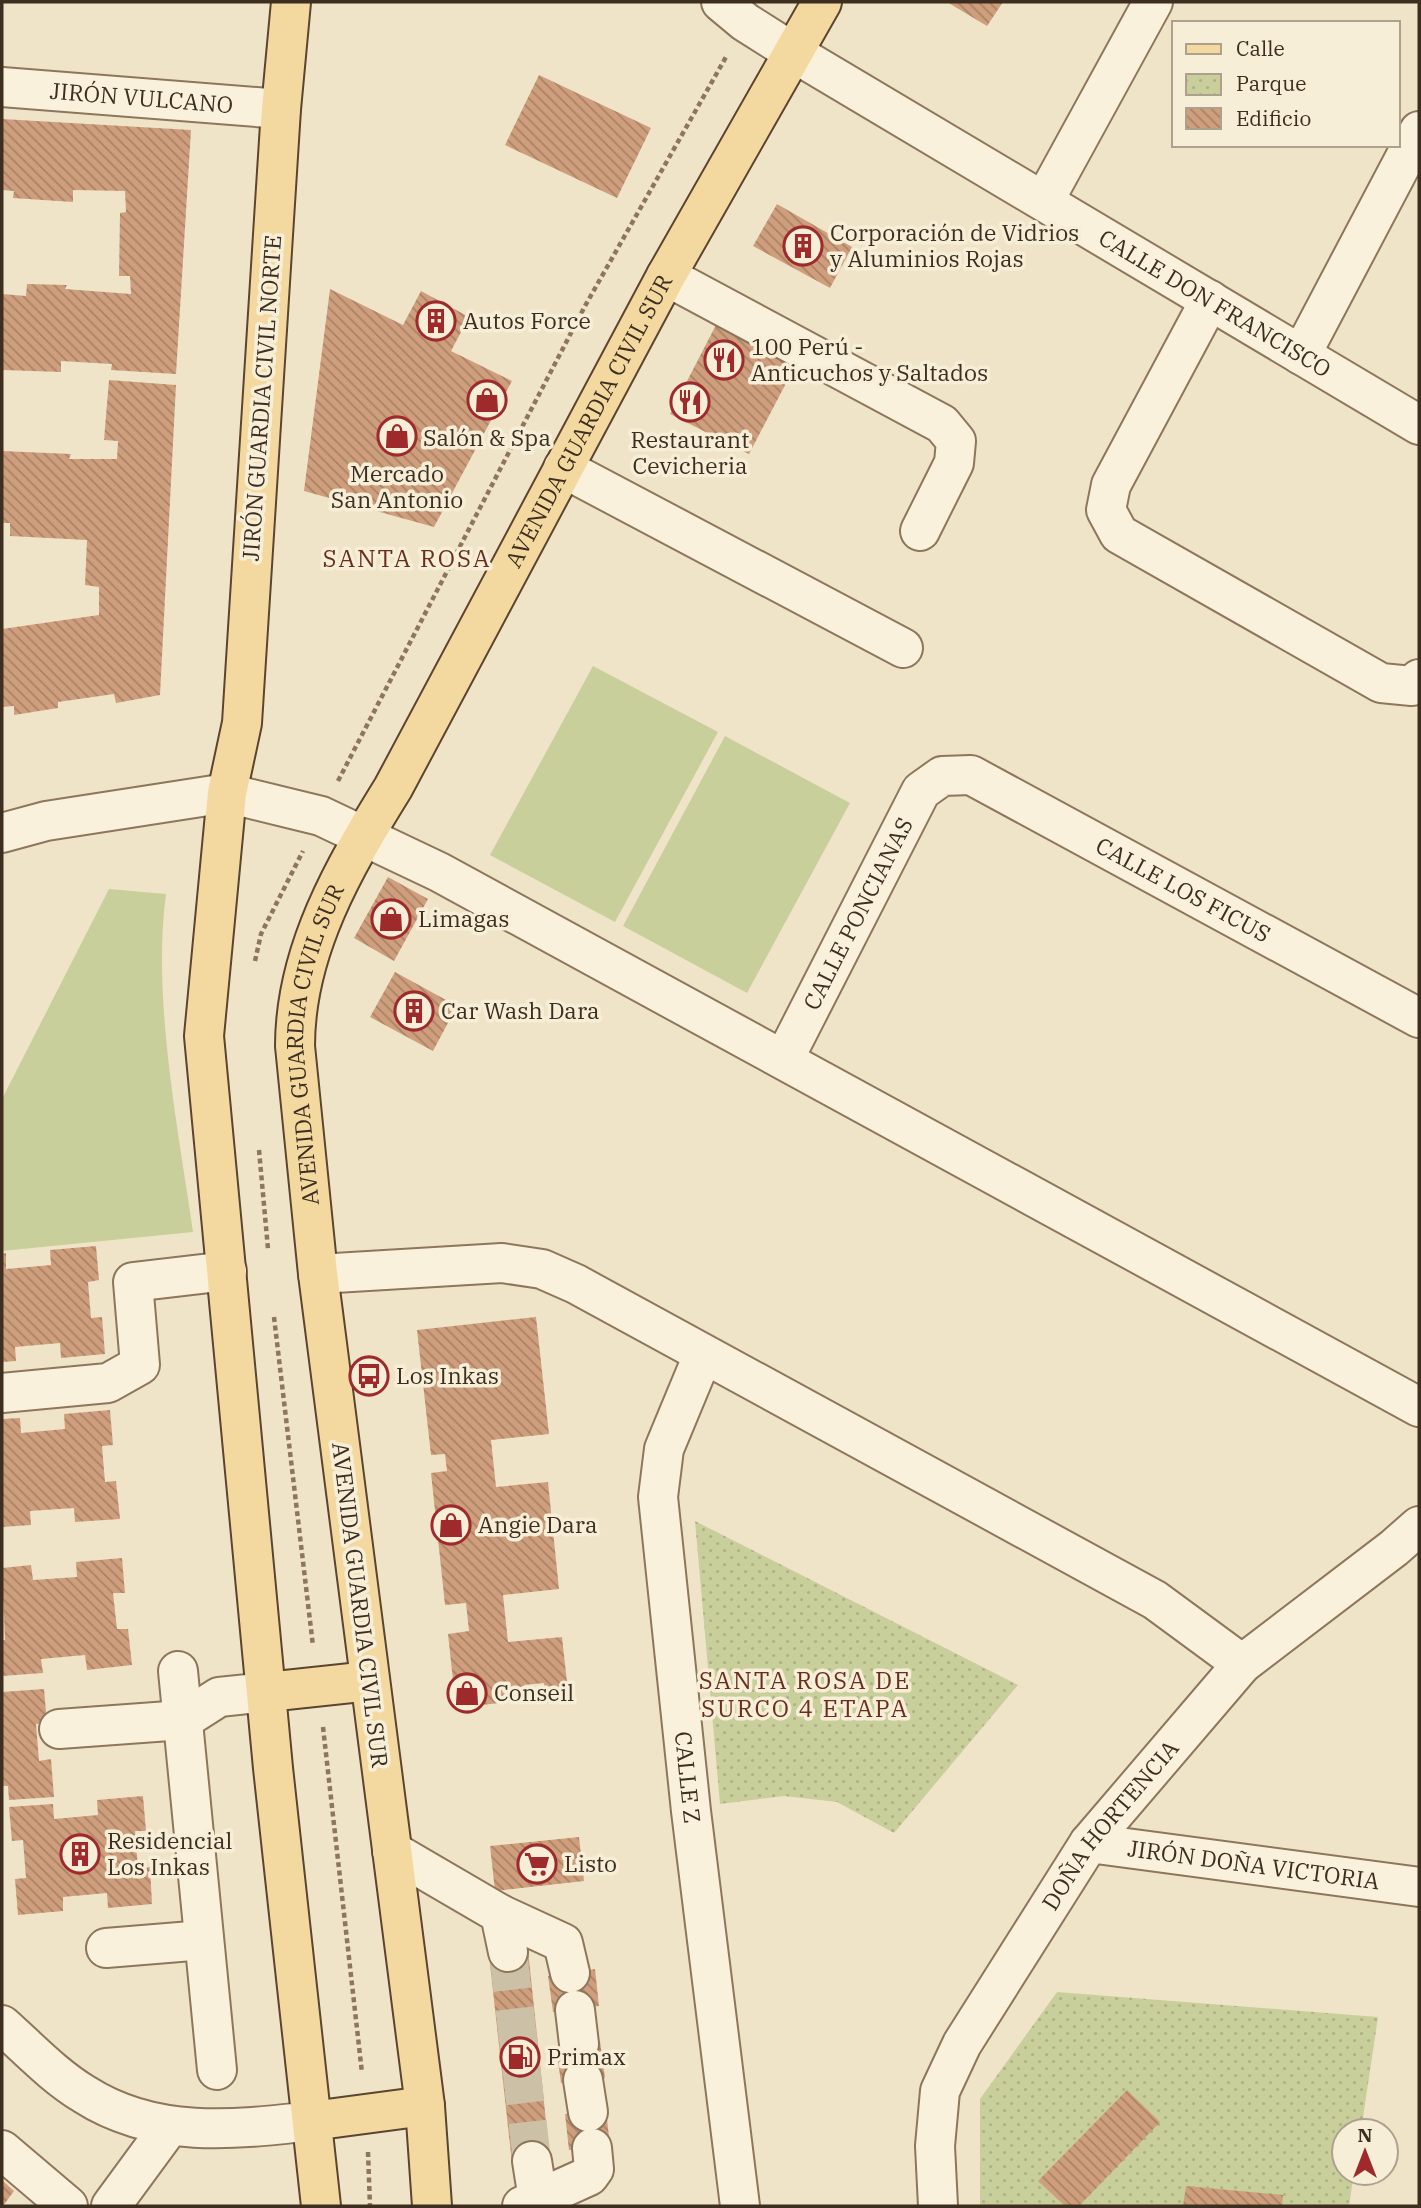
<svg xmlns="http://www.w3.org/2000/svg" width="1421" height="2208" viewBox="0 0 1421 2208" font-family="'IBM Plex Serif',serif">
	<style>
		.green { fill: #c9cf9b }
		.park { fill: url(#park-dots) }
		.building { fill: url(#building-back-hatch) }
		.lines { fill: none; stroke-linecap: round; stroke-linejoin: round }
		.minor-tunnel { stroke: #ccc0a6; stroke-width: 38; stroke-dasharray: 38 19; stroke-linecap: butt }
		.minor-casing { stroke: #8d765c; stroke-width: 42 }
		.major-casing { stroke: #5b4430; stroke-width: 42 }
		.path { stroke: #8d765c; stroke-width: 4.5; stroke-dasharray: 5 3.5; stroke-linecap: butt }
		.minor { stroke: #faf1dc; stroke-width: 38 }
		.major { stroke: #f3d9a0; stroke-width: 38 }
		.labels { text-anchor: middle; stroke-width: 7; stroke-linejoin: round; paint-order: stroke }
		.street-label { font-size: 23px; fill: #3d2e20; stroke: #f7eed8 }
		.poi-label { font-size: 23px; fill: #3d2e20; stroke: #f7eed8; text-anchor: start }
		.neighbourhood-label { font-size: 24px; letter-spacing: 2px; fill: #6b2e1e; stroke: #f7eed8 }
	</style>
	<defs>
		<pattern id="park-dots" width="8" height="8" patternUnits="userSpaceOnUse" patternTransform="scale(1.75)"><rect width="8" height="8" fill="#c9cf9b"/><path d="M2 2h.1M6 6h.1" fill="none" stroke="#aeb285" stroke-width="1.8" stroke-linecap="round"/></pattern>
		<pattern id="building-back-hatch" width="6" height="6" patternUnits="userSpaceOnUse" patternTransform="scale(1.75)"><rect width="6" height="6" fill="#cf9f7d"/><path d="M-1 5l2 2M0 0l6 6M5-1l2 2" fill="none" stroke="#a98266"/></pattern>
	</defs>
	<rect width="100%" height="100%" fill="#f0e4c8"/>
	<path class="green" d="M593,666L718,732L615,922L490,855Z
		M725,736L850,803L747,993L623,926Z
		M109,889L166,894C152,999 178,1127 193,1232L2,1251V1099Z"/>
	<path class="park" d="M695,1521L1018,1685L894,1833L837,1802L784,1796L720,1804Z
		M1057,1992L1378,2017L1361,2131H1344V2173H1354L1349,2206H980V2099Z"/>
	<path class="building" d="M947,2H1003L987,26Z
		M539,75L651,128L617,198L505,145Z
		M2,119L191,130L176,374L111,370L112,364L61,361V372L2,370V294L26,296L27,284L67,285L65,289L131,294L130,276H119L120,213L126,212L125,191L73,190V202L13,198L14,191L2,190Z
		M777,204L852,247L830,288L753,246Z
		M330,289L403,325L421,291L469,317L451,351L512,381L434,527L304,491Z
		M716,325L795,366L749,454L670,414Z
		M109,380L176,385L160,695L116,703L114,694L58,702V708L14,715V706L2,707V629L99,615V587L85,585L87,540L10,536V523H2V451L71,454L69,459H117L118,441L104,440Z
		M388,877L428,899L394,961L354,938Z
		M395,972L457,1006L433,1051L370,1017Z
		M96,1246L99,1280L88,1282L91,1318L102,1317L105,1354L61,1358L60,1343L15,1347L16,1361L2,1362V1254L6,1253V1269L51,1265L50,1250Z
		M536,1317L549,1434L491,1440L496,1487L548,1482L559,1589L503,1595L508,1642L562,1637L569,1700L546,1703L544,1683L524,1685L526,1700L456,1708L448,1634L469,1631L466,1603L445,1605L431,1473L447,1471L445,1454L431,1455L417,1330Z
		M110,1410L113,1445L102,1446L105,1482L116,1481L120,1519L75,1522L74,1508L30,1511L31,1525L2,1527V1419L20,1418L21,1433L65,1429L64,1414Z
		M122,1558L125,1593H113L117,1629H128L132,1665L87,1670L85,1655L41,1659L43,1673L2,1676V1640H5L2,1568L31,1565L33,1580L77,1577L76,1562Z
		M44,1689L47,1723L36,1724L39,1761L51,1759L54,1797L9,1800L8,1786H2V1692Z
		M143,1796L146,1831H135L138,1868L150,1867L152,1904L108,1908L107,1893L63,1897V1911L18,1915L15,1879L26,1878L23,1840L12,1841L9,1807L53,1804L54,1819L98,1815L97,1800Z
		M579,1837L584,1881L495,1891L490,1846Z
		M528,1950L550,2159L512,2163L489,1955Z
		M595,1969L599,2006L553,2012L548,1976Z
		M600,2041L605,2078L561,2083L556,2046Z
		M1127,2090L1160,2122L1079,2206H1065L1038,2181Z
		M606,2110L610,2146L569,2150L565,2114Z
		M2,2180L14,2191L3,2206H2Z
		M1186,2186L1283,2195L1282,2206H1183Z"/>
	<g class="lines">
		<path class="minor-tunnel" d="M508,1952L532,2161"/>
		<g class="minor-casing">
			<g id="minor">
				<path id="s1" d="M721,2L745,22L794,53L1419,425"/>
				<path id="s2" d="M2,87L281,109"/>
				<path d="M1044,201L1153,2"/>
				<path d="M666,276L942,424L956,441L954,463L920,531"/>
				<path d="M1210,300L1111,485L1106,510L1119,534L1381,683L1412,686L1419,679"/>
				<path d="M1301,355L1419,131"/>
				<path d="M563,468L903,648"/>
				<path d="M2,833L46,821L227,793L321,816L439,872L1419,1407"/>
				<path id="s3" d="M784,1059L921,791L942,776L971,775L1419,1018"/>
				<path d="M318,1274L502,1263L542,1269L576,1284L1155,1600L1242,1664"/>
				<path id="s4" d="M703,1355L664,1449L658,1497L691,1811L740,2206"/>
				<path d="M2,1393L108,1383L140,1365L133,1282L227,1271"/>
				<path d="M178,1671L217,2070"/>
				<path d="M59,1729L183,1720L219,1697L267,1692"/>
				<path id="s5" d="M1089,1843L1419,1887"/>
				<path d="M392,1851L500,1914L508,1952"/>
				<path d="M500,1914L563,1943L570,1973"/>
				<path d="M106,1948L204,1940"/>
				<path d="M575,2010L579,2044"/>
				<path d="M2,2025C28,2048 54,2076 84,2094C154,2139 233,2130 312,2121"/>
				<path d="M583,2080L588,2112"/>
				<path d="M2,2150L68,2206"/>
				<path d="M538,2199L589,2176L594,2169L592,2148"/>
				<path d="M111,2206L169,2127"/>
				<path d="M522,2206L538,2199L532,2161"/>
				<path id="s6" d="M938,2206L935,2146L940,2091L962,2044L1089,1843L1242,1664L1394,1548L1419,1526"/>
			</g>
		</g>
		<g class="major-casing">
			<g id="major">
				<path d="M291,2L281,109L242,723L227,793L204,1036L273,1768L321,2206"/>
				<path d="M267,1692L370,1681"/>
				<path d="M312,2121L425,2106"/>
				<path id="s7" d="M432,2206L425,2106L318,1274L295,1046C295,951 344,867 393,788L666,276L822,2"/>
			</g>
		</g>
		<path class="path" d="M338,781L585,306L726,57
			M255,961L261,934L303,851
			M259,1150L268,1249
			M274,1317L313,1646
			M323,1727L362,2073
			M368,2152L370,2206"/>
		<use href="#minor" class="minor"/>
		<use href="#major" class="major"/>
	</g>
	<defs>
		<g id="building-ring" transform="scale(2.0125)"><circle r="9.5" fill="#f7eed8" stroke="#9e2a2b" stroke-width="1.5"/><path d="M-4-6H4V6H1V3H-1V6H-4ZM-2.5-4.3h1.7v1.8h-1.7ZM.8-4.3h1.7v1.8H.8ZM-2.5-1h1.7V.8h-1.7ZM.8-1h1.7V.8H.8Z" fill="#9e2a2b"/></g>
		<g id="restaurant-ring" transform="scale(2.0125)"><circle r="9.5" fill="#f7eed8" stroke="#9e2a2b" stroke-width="1.5"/><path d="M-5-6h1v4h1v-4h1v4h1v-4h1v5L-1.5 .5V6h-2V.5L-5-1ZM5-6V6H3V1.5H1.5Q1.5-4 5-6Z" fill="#9e2a2b"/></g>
		<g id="shop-ring" transform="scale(2.0125)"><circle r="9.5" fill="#f7eed8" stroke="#9e2a2b" stroke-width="1.5"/><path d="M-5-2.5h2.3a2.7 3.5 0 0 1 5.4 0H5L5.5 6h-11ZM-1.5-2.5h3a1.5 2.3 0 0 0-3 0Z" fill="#9e2a2b"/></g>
		<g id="bus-ring" transform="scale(2.0125)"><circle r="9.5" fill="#f7eed8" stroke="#9e2a2b" stroke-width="1.5"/><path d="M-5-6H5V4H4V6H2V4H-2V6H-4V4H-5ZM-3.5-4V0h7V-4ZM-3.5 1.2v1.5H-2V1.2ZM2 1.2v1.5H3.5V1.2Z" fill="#9e2a2b"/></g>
		<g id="supermarket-ring" transform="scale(2.0125)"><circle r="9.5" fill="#f7eed8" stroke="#9e2a2b" stroke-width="1.5"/><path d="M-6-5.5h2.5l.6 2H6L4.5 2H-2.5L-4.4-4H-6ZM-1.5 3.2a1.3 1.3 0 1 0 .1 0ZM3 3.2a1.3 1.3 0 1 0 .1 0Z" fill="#9e2a2b"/></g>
		<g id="fuel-ring" transform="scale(2.0125)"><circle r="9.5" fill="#f7eed8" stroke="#9e2a2b" stroke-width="1.5"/><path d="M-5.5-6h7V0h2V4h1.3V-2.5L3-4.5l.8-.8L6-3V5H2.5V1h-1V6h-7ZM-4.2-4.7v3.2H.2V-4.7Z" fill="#9e2a2b"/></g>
	</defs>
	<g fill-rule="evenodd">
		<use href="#building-ring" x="803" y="246"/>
		<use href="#building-ring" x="436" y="321"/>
		<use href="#restaurant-ring" x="724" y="360"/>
		<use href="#shop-ring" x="487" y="400"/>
		<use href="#restaurant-ring" x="690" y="402"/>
		<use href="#shop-ring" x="397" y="436"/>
		<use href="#shop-ring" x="391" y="919"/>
		<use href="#building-ring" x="414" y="1011"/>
		<use href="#bus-ring" x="369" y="1376"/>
		<use href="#shop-ring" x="451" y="1525"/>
		<use href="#shop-ring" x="467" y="1693"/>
		<use href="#building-ring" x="80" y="1854"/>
		<use href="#supermarket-ring" x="537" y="1864"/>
		<use href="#fuel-ring" x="520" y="2057"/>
	</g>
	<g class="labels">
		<g class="street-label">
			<text dy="8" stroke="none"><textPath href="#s2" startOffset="140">JIRÓN VULCANO</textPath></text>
			<text dy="8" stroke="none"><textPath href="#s1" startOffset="579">CALLE DON FRANCISCO</textPath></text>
			<text transform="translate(262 398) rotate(-86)" y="8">JIRÓN GUARDIA CIVIL NORTE</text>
			<text dy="8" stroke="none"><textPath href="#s7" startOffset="1864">AVENIDA GUARDIA CIVIL SUR</textPath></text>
			<text dy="8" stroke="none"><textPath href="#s3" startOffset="597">CALLE LOS FICUS</textPath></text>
			<text dy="8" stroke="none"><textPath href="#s3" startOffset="163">CALLE PONCIANAS</textPath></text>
			<text dy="8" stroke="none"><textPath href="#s7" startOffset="1172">AVENIDA GUARDIA CIVIL SUR</textPath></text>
			<text transform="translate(360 1605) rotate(83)" y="8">AVENIDA GUARDIA CIVIL SUR</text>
			<text dy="8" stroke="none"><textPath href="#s4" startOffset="432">CALLE Z</textPath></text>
			<text dy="8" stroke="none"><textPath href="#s6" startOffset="432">DOÑA HORTENCIA</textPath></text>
			<text dy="8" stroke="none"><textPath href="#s5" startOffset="166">JIRÓN DOÑA VICTORIA</textPath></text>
		</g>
		<g class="poi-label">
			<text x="830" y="241">Corporación de Vidrios<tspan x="830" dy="26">y Aluminios Rojas</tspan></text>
			<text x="463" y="329">Autos Force</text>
			<text x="751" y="355">100 Perú -<tspan x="751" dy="26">Anticuchos y Saltados</tspan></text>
			<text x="487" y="446" text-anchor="middle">Salón &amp; Spa</text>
			<text x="690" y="448" text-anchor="middle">Restaurant<tspan x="690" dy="26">Cevicheria</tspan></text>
			<text x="397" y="482" text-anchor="middle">Mercado<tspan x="397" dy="26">San Antonio</tspan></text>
			<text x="418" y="927">Limagas</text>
			<text x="441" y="1019">Car Wash Dara</text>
			<text x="396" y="1384">Los Inkas</text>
			<text x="478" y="1533">Angie Dara</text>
			<text x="494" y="1701">Conseil</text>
			<text x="107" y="1849">Residencial<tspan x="107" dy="26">Los Inkas</tspan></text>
			<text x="564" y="1872">Listo</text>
			<text x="547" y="2065">Primax</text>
		</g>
		<g class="neighbourhood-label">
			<text x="407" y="567">SANTA ROSA</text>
			<text x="805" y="1689">SANTA ROSA DE<tspan x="805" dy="28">SURCO 4 ETAPA</tspan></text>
		</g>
	</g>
	<rect width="1421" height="2208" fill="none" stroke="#3d2e20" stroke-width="7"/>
	<rect x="1172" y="21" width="228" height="126" fill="#f7eed8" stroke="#ada18e" stroke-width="2"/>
	<rect x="1186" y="44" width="35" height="10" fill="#f3d9a0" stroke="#ada18e" stroke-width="2"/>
	<text x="1236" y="56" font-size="21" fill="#3d2e20">Calle</text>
	<rect x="1186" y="74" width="35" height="21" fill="url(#park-dots)" stroke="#ada18e" stroke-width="2"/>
	<text x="1236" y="91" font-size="21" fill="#3d2e20">Parque</text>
	<rect x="1186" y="108" width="35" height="21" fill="url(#building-back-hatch)" stroke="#ada18e" stroke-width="2"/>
	<text x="1236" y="126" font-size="21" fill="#3d2e20">Edificio</text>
	<g transform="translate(1365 2152)"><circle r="33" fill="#f7eed8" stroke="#ada18e" stroke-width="2"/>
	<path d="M0-5L12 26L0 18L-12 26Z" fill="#9e2a2b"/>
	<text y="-10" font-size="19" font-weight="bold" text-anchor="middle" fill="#3d2e20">N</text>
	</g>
</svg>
